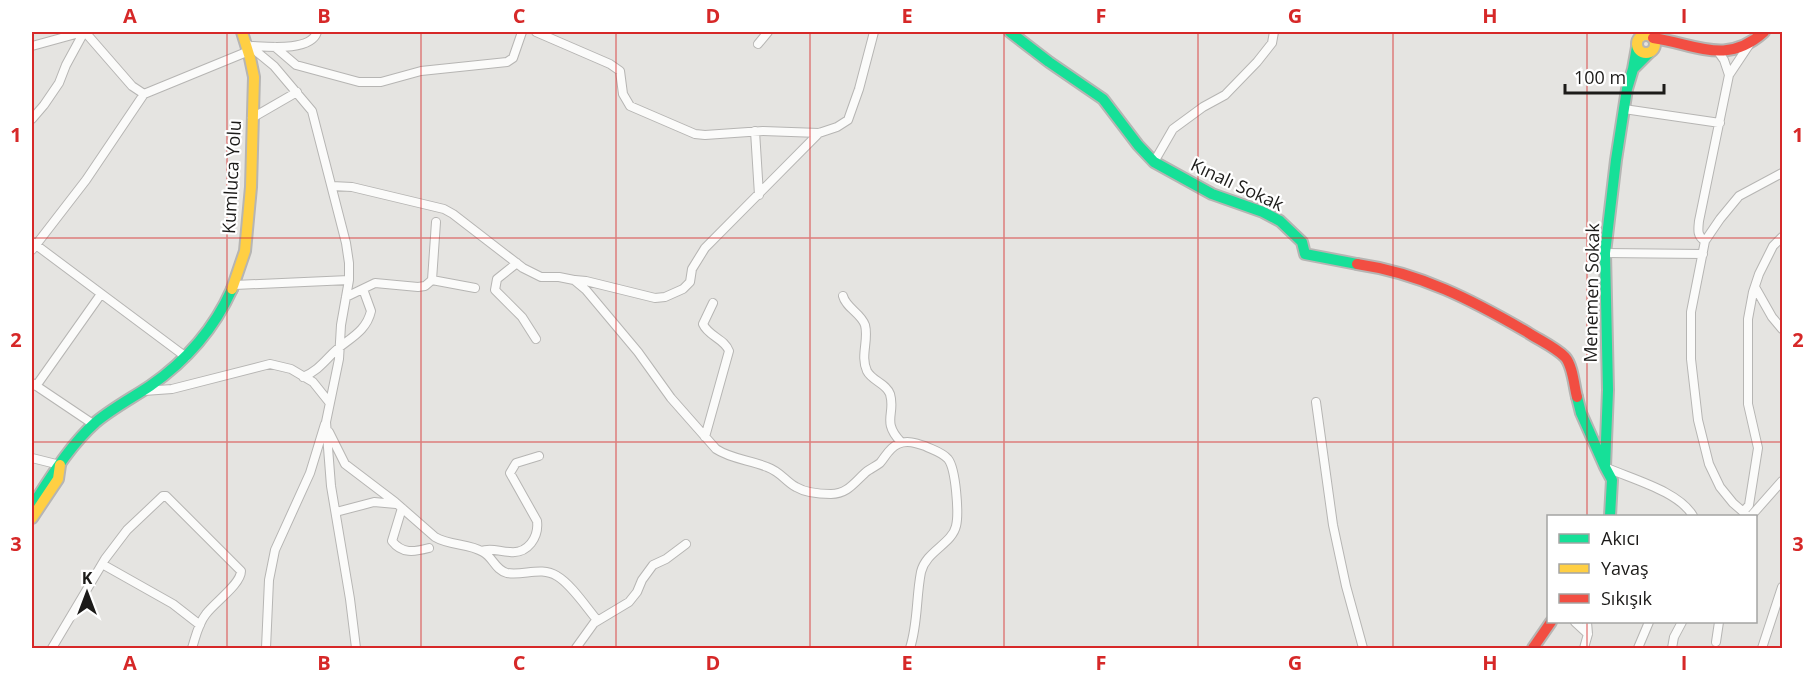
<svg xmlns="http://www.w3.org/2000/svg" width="1814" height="680" viewBox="0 0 1814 680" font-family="'Open Sans',sans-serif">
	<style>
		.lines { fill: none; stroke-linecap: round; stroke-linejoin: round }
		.street-casing { stroke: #b6b5b3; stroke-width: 10 }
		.fast-casing { stroke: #b6b5b3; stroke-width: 14 }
		.slow-casing { stroke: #b6b5b3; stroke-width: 14 }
		.jam-casing { stroke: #b6b5b3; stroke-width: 14 }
		.street { stroke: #fbfbfa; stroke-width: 8 }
		.fast { stroke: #16e098; stroke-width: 10 }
		.slow { stroke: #ffcf43; stroke-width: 10 }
		.jam { stroke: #f24e42; stroke-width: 10 }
		.grid { fill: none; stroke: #d62828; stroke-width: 1.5; stroke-opacity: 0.55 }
		.labels { text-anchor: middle; stroke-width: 4.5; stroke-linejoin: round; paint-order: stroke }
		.street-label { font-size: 18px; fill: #1c1b19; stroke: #fff }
		.neatline { fill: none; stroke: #d62828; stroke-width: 2 }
		.grid-label { font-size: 20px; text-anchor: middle; font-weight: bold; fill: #d62828 }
	</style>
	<rect width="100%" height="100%" fill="#e5e4e1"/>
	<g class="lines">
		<g class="street-casing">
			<path id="street" d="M85,32L132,86L144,94L249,51
				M536,32L610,64L620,71L623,94L630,106L695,134L705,135L763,131L819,133L837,127L848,120L859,89L874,32
				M1641,37L1642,32
				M245,42L274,66L312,111L346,243L349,263V280L341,325L339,359L326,422L331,486L350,599L356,648
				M758,44L768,32
				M32,46L83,32
				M253,46C270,47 311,51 317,32
				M275,47L296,65L359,82H381L421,71L507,62L513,58L522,32
				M1719,53L1724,60L1729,75
				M1624,109L1720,123
				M252,118L297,92
				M32,119L44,105L59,83L66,65L84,32
				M755,131L759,195
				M1154,162L1173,129L1203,107L1225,95L1257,62L1272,43L1274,32
				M332,186L352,187L444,209L453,214L523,268L541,277H559L574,280L586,290L638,352L671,398L716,449C731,459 750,460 767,467C781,472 785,481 796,487C806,493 820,494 831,494C847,494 854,483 865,473C869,469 875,467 880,463C886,456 889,448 898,444C907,440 916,443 925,446C933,450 942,452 948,459C956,469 959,514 956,526C952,544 926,551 921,572C916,597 918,624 910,648
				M1705,241C1697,236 1698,230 1699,221L1729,75L1749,45
				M32,242L186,357
				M32,250L86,180L144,94
				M1605,253L1703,254
				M517,263L497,279L495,290L522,317L536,339
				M432,280L475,288
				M575,280L586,281L655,298L665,297L683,289L690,282L692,269L705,248L819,133
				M235,285L349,280
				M1755,287L1772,317L1782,329
				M843,296C846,308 861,313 865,325C869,340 860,356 867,371C872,381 886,383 890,394C896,414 881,421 901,442
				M346,297L375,283L418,287L425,286L432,280L436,222
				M303,377C317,371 323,363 333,353C347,339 366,333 371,311L363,289
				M32,383L93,424
				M36,386L101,294
				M144,391L172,389L270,364L291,369L313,382L329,402
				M1316,402L1333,525L1346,586L1363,648
				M329,432L345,464L395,502L435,537C450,546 469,543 483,552C493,557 495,570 507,573C524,576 541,566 557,576C571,584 586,607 597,620
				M705,437L729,351C725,339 708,336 703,324L713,303
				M32,458L60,465
				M1605,467C1631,479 1679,491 1693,516
				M402,508L392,541C402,554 414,552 429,548
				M336,512L374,502L396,504
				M1743,512L1749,505L1758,448L1748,404V319L1753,292L1759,274L1773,246L1782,237
				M1748,516L1733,503L1720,487L1709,464L1698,420L1691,359V312L1705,241L1720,219L1739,196L1782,173
				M1751,516L1782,481
				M481,551C492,547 499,552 510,552C528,554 539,537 537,521L510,473L516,463L539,456
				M102,564L173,604L200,625
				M1575,622L1588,634
				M1716,642L1719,622
				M52,648L105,559L127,530L163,496H166L241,571C241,584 215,602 206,614C198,624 196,636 192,648
				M266,648L269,580L275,550L310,473L325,424
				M576,648L594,623L629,602L637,592L642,580L653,565L666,559L686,544
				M1584,648L1588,634L1587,622
				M1638,648L1649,622
				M1672,648L1674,637L1682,622
				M1762,648L1782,587"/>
		</g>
		<g class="fast-casing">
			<path id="fast" d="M1010,32L1049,62L1103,99L1138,145L1154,162L1212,194L1263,212L1280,221L1302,242L1305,254L1357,264
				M1637,47L1633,69L1649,53
				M1577,397L1581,413L1605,467
				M32,506C51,477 70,445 96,422C113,408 132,398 150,386C186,361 214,329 232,289
				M1610,516L1612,480L1605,467L1608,390L1605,253L1616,160L1627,89L1633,69"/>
		</g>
		<g class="slow-casing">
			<path id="slow" d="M1637 44a9 9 0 1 1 18 0a9 9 0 1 1-18 0Z
				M232,289L245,251L251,187L254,77L250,58L242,32
				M32,518L58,479L60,465"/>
		</g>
		<g class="jam-casing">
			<path id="jam" d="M1653,38C1696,44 1726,66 1764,32
				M1357,264C1420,273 1472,300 1527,332C1539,340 1555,347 1565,357C1573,366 1574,386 1577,397
				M1533,648L1551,622"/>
		</g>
		<use href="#street" class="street"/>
		<use href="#fast" class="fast"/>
		<use href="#slow" class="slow"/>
		<use href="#jam" class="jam"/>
	</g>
	<path class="grid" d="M227,32V648M421,32V648M616,32V648M810,32V648M1004,32V648M1198,32V648M1393,32V648M1587,32V516M32,238H1782M32,442H1782M1587,622V648"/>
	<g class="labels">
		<g class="street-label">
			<text transform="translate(232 177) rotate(-87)" y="6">Kumluca Yolu</text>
			<text transform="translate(1237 185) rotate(25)" y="6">Kınalı Sokak</text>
			<text transform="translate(1592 293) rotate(-89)" y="6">Menemen Sokak</text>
		</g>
	</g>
	<rect width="1814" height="680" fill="none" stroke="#ffffff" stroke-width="66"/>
	<rect x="1547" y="515" width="210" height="108" fill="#ffffff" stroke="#a4a4a3" stroke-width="1.5"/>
	<rect x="1559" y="534" width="30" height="9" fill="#16e098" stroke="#a4a4a3" stroke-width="1.5"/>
	<text x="1601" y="545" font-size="18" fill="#1c1b19">Akıcı</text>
	<rect x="1559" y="564" width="30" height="9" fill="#ffcf43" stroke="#a4a4a3" stroke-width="1.5"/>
	<text x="1601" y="575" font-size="18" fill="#1c1b19">Yavaş</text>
	<rect x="1559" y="594" width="30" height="9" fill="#f24e42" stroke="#a4a4a3" stroke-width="1.5"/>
	<text x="1601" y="605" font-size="18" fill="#1c1b19">Sıkışık</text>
	<g transform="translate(87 593)" stroke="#ffffff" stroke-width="4.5" paint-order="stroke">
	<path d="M0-4.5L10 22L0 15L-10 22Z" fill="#1c1b19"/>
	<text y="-9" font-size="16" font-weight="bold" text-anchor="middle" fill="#1c1b19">K</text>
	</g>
	<path d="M1565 84v9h99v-9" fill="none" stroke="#1c1b19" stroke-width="3"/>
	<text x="1574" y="84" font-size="18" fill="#1c1b19" stroke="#ffffff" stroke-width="4.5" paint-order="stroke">100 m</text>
	<rect x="33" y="33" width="1748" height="614" class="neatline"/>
	<g class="grid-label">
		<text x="130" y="23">A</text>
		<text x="324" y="23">B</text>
		<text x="519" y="23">C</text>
		<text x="713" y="23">D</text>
		<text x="907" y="23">E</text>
		<text x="1101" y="23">F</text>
		<text x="1295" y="23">G</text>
		<text x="1490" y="23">H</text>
		<text x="1684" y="23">I</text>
		<text x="16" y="142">1</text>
		<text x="1798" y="142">1</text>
		<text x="16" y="347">2</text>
		<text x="1798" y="347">2</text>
		<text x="16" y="551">3</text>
		<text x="1798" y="551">3</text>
		<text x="130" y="670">A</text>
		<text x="324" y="670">B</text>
		<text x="519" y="670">C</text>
		<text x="713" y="670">D</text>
		<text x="907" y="670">E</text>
		<text x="1101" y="670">F</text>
		<text x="1295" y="670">G</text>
		<text x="1490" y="670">H</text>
		<text x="1684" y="670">I</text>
	</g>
</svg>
